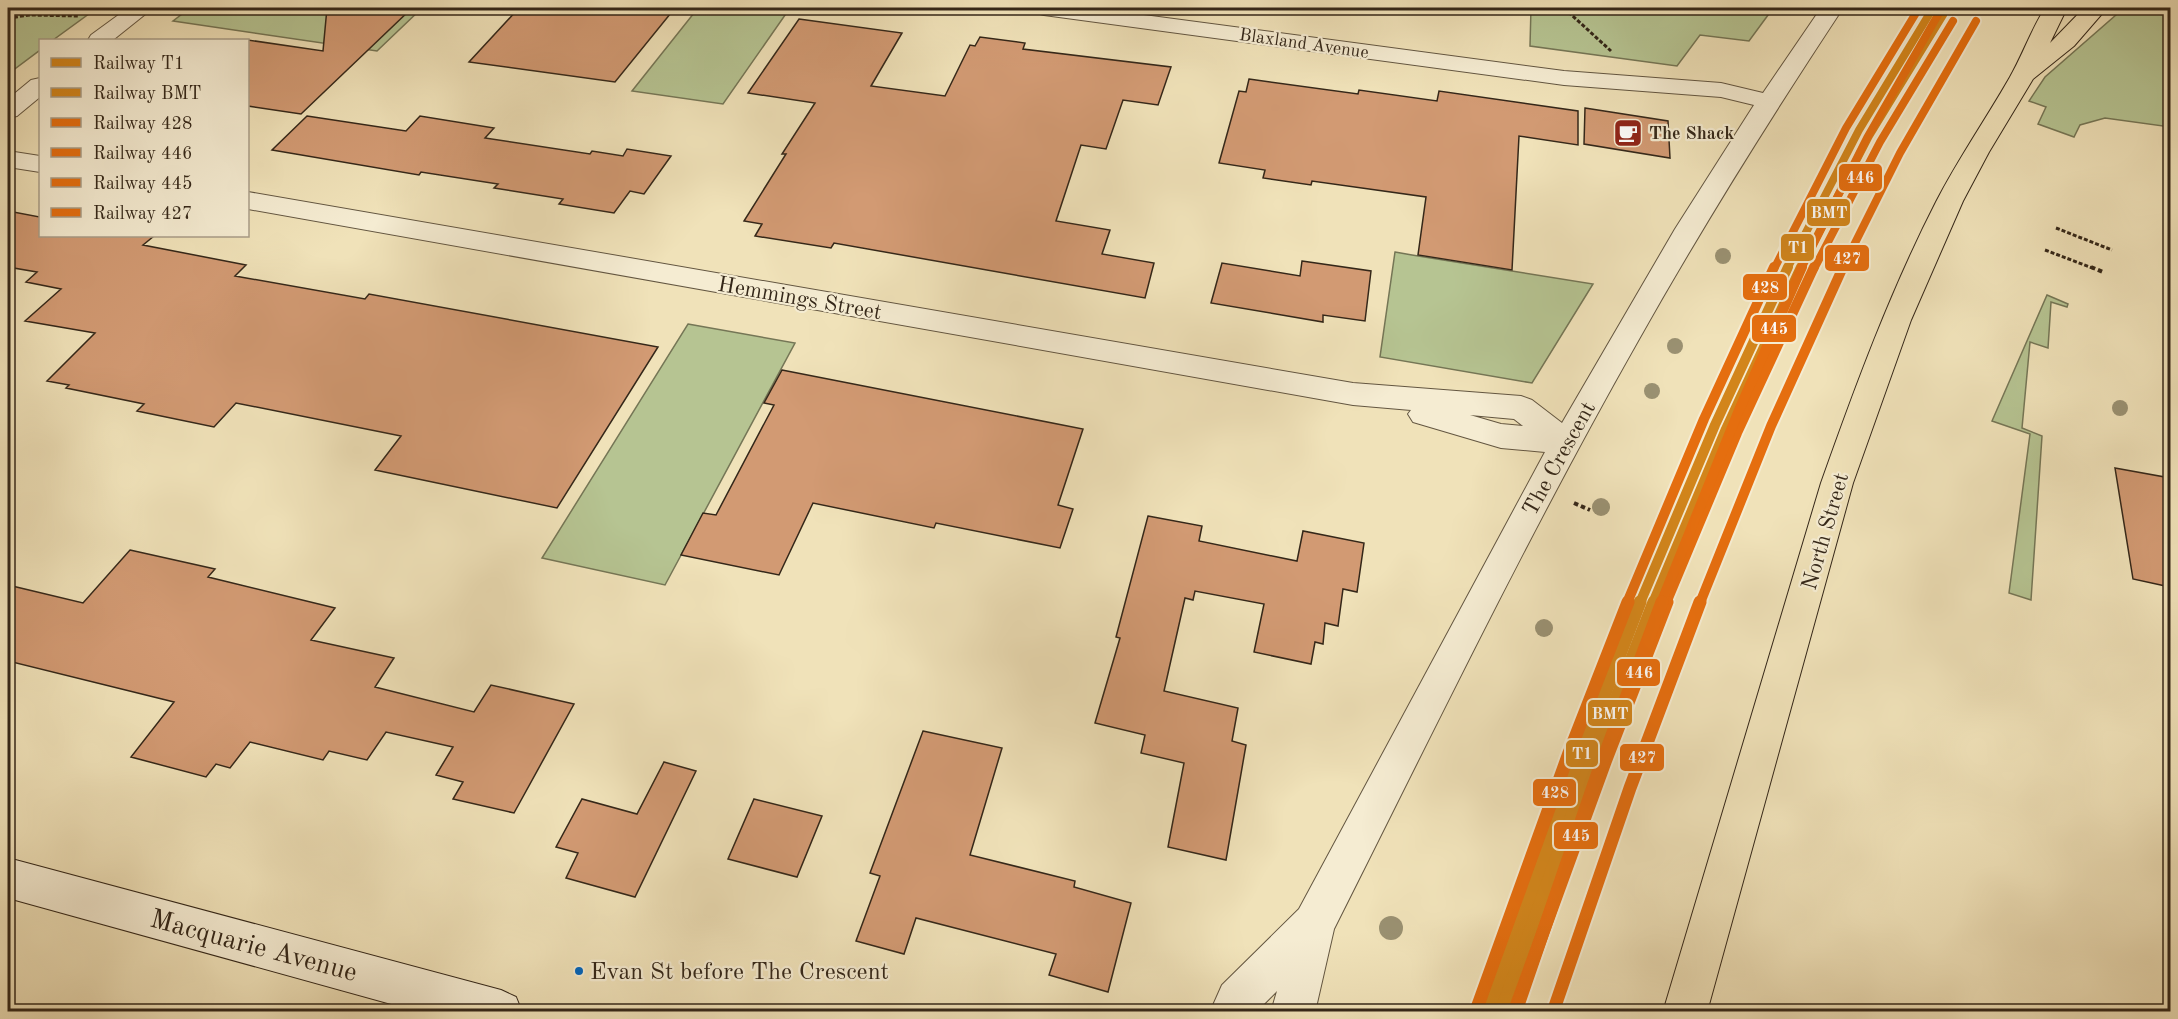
<svg xmlns="http://www.w3.org/2000/svg" width="2178" height="1019" viewBox="0 0 2178 1019" font-family="'Old Standard TT',serif">
	<style>
		.green { fill: #b6c492; stroke: #757656; stroke-width: 1.5 }
		.building { fill: #d29a73; stroke: #342719; stroke-width: 1.5 }
		.lines { fill: none; stroke-linecap: round; stroke-linejoin: round }
		.street-casing { stroke: #635641; stroke-width: 2 }
		.secondary-casing { stroke: #342719; stroke-width: 2 }
		.highway-casing { stroke: #342719; stroke-width: 2 }
		.path-far1 { stroke: #342719; stroke-width: 3; stroke-dasharray: 4 2; stroke-linecap: butt }
		.path { stroke: #342719; stroke-width: 4; stroke-dasharray: 4.5 3; stroke-linecap: butt }
		.street { fill: #f5ecd2; fill-rule: evenodd }
		.secondary { fill: #f5ecd2; fill-rule: evenodd }
		.highway { fill: #f0e2b9; fill-rule: evenodd }
		.rail-1-far2-casing { stroke: #f5ecd2; stroke-width: 12 }
		.rail-1-far1-casing { stroke: #f5ecd2; stroke-width: 14 }
		.rail-1-casing { stroke: #f5ecd2; stroke-width: 17 }
		.rail-2-far2-casing { stroke: #f5ecd2; stroke-width: 12 }
		.rail-2-far1-casing { stroke: #f5ecd2; stroke-width: 14 }
		.rail-2-casing { stroke: #f5ecd2; stroke-width: 17 }
		.rail-3-far2-casing { stroke: #f5ecd2; stroke-width: 12 }
		.rail-3-far1-casing { stroke: #f5ecd2; stroke-width: 14 }
		.rail-3-casing { stroke: #f5ecd2; stroke-width: 17 }
		.rail-4-far2-casing { stroke: #f5ecd2; stroke-width: 12 }
		.rail-4-far1-casing { stroke: #f5ecd2; stroke-width: 14 }
		.rail-4-casing { stroke: #f5ecd2; stroke-width: 17 }
		.rail-5-far2-casing { stroke: #f5ecd2; stroke-width: 12 }
		.rail-5-far1-casing { stroke: #f5ecd2; stroke-width: 14 }
		.rail-5-casing { stroke: #f5ecd2; stroke-width: 17 }
		.rail-6-far2-casing { stroke: #f5ecd2; stroke-width: 12 }
		.rail-6-far1-casing { stroke: #f5ecd2; stroke-width: 14 }
		.rail-6-casing { stroke: #f5ecd2; stroke-width: 17 }
		.rail-1-far2 { stroke: #d2851b; stroke-width: 8 }
		.rail-1-far1 { stroke: #d2851b; stroke-width: 10 }
		.rail-1 { stroke: #d2851b; stroke-width: 13 }
		.rail-2-far2 { stroke: #d2851b; stroke-width: 8 }
		.rail-2-far1 { stroke: #d2851b; stroke-width: 10 }
		.rail-2 { stroke: #d2851b; stroke-width: 13 }
		.rail-3-far2 { stroke: #e56e0f; stroke-width: 8 }
		.rail-3-far1 { stroke: #e56e0f; stroke-width: 10 }
		.rail-3 { stroke: #e56e0f; stroke-width: 13 }
		.rail-4-far2 { stroke: #e56e0f; stroke-width: 8 }
		.rail-4-far1 { stroke: #e56e0f; stroke-width: 10 }
		.rail-4 { stroke: #e56e0f; stroke-width: 13 }
		.rail-5-far2 { stroke: #e56e0f; stroke-width: 8 }
		.rail-5-far1 { stroke: #e56e0f; stroke-width: 10 }
		.rail-5 { stroke: #e56e0f; stroke-width: 13 }
		.rail-6-far2 { stroke: #e56e0f; stroke-width: 8 }
		.rail-6-far1 { stroke: #e56e0f; stroke-width: 10 }
		.rail-6 { stroke: #e56e0f; stroke-width: 13 }
		.tree { fill: #9a9172 }
		.bus-dot { fill: #0065bd; stroke: #f5ecd2; stroke-width: 2 }
		.labels { text-anchor: middle; stroke-width: 4.5; stroke-linejoin: round; paint-order: stroke }
		.far-street-label { font-size: 18px; fill: #342719; stroke: #f5ecd2 }
		.far-poi-label { font-size: 18px; font-weight: bold; fill: #342719; stroke: #f5ecd2; text-anchor: start }
		.street-label { font-size: 22px; fill: #342719; stroke: #f5ecd2 }
		.near-bus-label { font-size: 24px; fill: #342719; stroke: #f5ecd2; text-anchor: start }
		.near-street-label { font-size: 27px; fill: #342719; stroke: #f5ecd2 }
		.line-badge { stroke: #f5ecd2; stroke-width: 2 }
		.badge-label { font-size: 16px; text-anchor: middle; font-weight: bold; fill: #fff }
	</style>
	<rect width="100%" height="100%" fill="#f0e2b9"/>
	<filter id="stains"><feTurbulence type="fractalNoise" baseFrequency=".00333" numOctaves="4"/><feColorMatrix values="0 0 0 0 .2 0 0 0 0 .09 0 0 0 0 .02 0 0 0 .5 -.17"/></filter>
	<radialGradient id="worn" r=".72"><stop offset=".6" stop-color="#630" stop-opacity="0"/><stop offset="1" stop-color="#630" stop-opacity=".3"/></radialGradient>
	<path class="green" d="M8,8H97L53,40H40V50L8,74Z
		M190,8H422L377,51L173,21Z
		M698,8H790L723,104L632,91Z
		M1531,8H1742L1771,11L1749,41L1700,35L1677,66L1530,46Z
		M2124,8H2170V127L2105,118L2080,125L2074,137L2038,124L2046,107L2029,101L2045,77Z
		M1395,252L1412,255L1593,284L1532,383L1380,357Z
		M2047,295L2068,304L2067,307L2051,302L2048,348L2030,342L2022,428L2042,436L2031,600L2009,593L2030,434L1992,421Z
		M688,324L795,343L665,585L542,558Z"/>
	<path class="building" d="M327,8H412L301,114L248,106V40L323,51Z
		M519,8H675L615,82L469,62Z
		M799,19L902,33L871,86L945,96L970,45L975,46L980,37L1025,43L1023,49L1171,67L1158,105L1123,100L1106,149L1081,145L1056,221L1110,230L1102,254L1154,263L1145,298L834,243L831,248L755,236L762,224L744,221L786,154H782L815,103L748,93Z
		M1249,79L1358,94L1359,90L1437,101L1439,91L1578,111V145L1519,136L1512,270L1418,255L1426,197L1312,181L1311,185L1263,178L1265,170L1219,163L1239,91L1246,92Z
		M1585,108L1668,121L1670,158L1584,144Z
		M307,116L406,131L420,116L494,128L485,138L590,154L592,151L623,156L627,149L671,156L644,194L630,191L614,213L559,204L563,199L494,188L498,184L421,172L419,175L272,150Z
		M8,211L40,217V236H154L143,245L246,265L235,276L365,299L369,294L658,347L557,508L375,470L401,436L236,403L214,427L137,411L144,404L66,388L69,385L47,381L95,333L25,321L61,289L26,282L37,272L8,267Z
		M1302,261L1371,271L1365,321L1323,315V322L1211,303L1222,263L1300,276Z
		M782,370L1083,429L1058,505L1073,509L1060,548L936,523L934,528L813,503L779,575L681,555L703,513L716,515L774,405L764,403Z
		M2115,468L2170,478V587L2133,579Z
		M1148,516L1202,526L1199,541L1297,561L1303,531L1364,543L1357,592L1343,589L1338,626L1325,623L1323,644L1315,642L1311,664L1254,652L1264,604L1195,591L1193,600L1185,598L1164,691L1238,708L1232,741L1246,745L1226,860L1168,847L1184,763L1141,753L1145,735L1095,723L1120,638L1116,637Z
		M130,550L215,569L208,577L335,608L311,640L394,658L375,687L474,712L491,685L574,704L514,813L453,799L463,782L436,775L453,747L386,732L367,760L329,751L323,760L250,742L230,768L216,764L206,777L131,757L174,702L8,661V585L83,603Z
		M923,731L1002,748L970,855L1075,881L1074,887L1131,903L1108,992L1049,975L1056,954L916,918L904,954L856,941L880,876L870,873Z
		M664,762L696,771L635,897L566,878L578,853L556,847L582,799L637,814Z
		M754,799L822,816L797,877L728,859Z"/>
	<g class="lines">
		<g class="street-casing">
			<path id="street" d="M128,8H153L113,40H88L91,35Z
				M1033,8H1091L1564,71L1721,83L1763,93L1821,8H1843C1771,117 1702,227 1638,341C1529,533 1433,732 1334,929L1315,1012H1271L1277,991L1256,1012H1210L1222,985L1299,909L1545,452L1501,448L1413,422L1408,414L1411,410L1353,405L248,209V192L1353,383L1521,396L1532,400L1562,423L1675,229L1754,105L1721,97L1564,85L1044,15L1036,13ZM1470,415L1514,419L1523,426L1501,424Z
				M40,78V97L17,116L8,118V99L31,80Z
				M8,151L40,156V172L8,167Z"/>
		</g>
		<g class="secondary-casing">
			<path id="secondary" d="M8,858L501,990L516,997L522,1012H420L8,898Z"/>
		</g>
		<g class="highway-casing">
			<path id="highway" d="M2045,8H2067L2050,43L2084,8H2107L2074,46L2033,79L1989,152L1963,201L1911,320L1853,483L1707,1012H1663L1821,483C1855,387 1890,292 1936,202C1958,159 1986,119 2010,77C2023,54 2031,30 2045,8Z"/>
		</g>
		<path class="path-far1" d="M1564,8L1611,51
			M8,18L30,15L78,16
			M2056,228L2112,250
			M2045,250L2095,269"/>
		<path class="path" d="M2091,267L2103,272
			M1574,503L1590,510"/>
		<use href="#street" class="street"/>
		<use href="#secondary" class="secondary"/>
		<use href="#highway" class="highway"/>
		<g class="rail-1-far2-casing">
			<path id="rail-1-far2" d="M1787,269L1859,130L1933,8"/>
		</g>
		<g class="rail-1-far1-casing">
			<path id="rail-1-far1" d="M1640,603L1715,425L1788,267"/>
		</g>
		<g class="rail-1-casing">
			<path id="rail-1" d="M1488,1012L1580,758L1640,602"/>
		</g>
		<g class="rail-2-far2-casing">
			<path id="rail-2-far2" d="M1800,269L1869,136L1943,15"/>
		</g>
		<g class="rail-2-far1-casing">
			<path id="rail-2-far1" d="M1653,603L1726,429L1801,267"/>
		</g>
		<g class="rail-2-casing">
			<path id="rail-2" d="M1501,1012L1592,760L1654,602"/>
		</g>
		<g class="rail-3-far2-casing">
			<path id="rail-3-far2" d="M1774,269L1846,128L1919,8"/>
		</g>
		<g class="rail-3-far1-casing">
			<path id="rail-3-far1" d="M1627,603L1704,419L1774,267"/>
		</g>
		<g class="rail-3-casing">
			<path id="rail-3" d="M1477,1008L1569,753L1628,602"/>
		</g>
		<g class="rail-4-far2-casing">
			<path id="rail-4-far2" d="M1814,269L1880,142L1953,21"/>
		</g>
		<g class="rail-4-far1-casing">
			<path id="rail-4-far1" d="M1666,603L1737,433L1814,267"/>
		</g>
		<g class="rail-4-casing">
			<path id="rail-4" d="M1514,1012L1605,762L1667,602"/>
		</g>
		<g class="rail-5-far2-casing">
			<path id="rail-5-far2" d="M1801,269L1867,138L1942,8"/>
		</g>
		<g class="rail-5-far1-casing">
			<path id="rail-5-far1" d="M1661,603L1739,410L1802,267"/>
		</g>
		<g class="rail-5-casing">
			<path id="rail-5" d="M1517,1008L1596,778L1662,602"/>
		</g>
		<g class="rail-6-far2-casing">
			<path id="rail-6-far2" d="M1842,269L1900,153L1976,21"/>
		</g>
		<g class="rail-6-far1-casing">
			<path id="rail-6-far1" d="M1700,603L1771,426L1843,267"/>
		</g>
		<g class="rail-6-casing">
			<path id="rail-6" d="M1553,1012L1630,788L1700,602"/>
		</g>
		<use href="#rail-1-far2" class="rail-1-far2"/>
		<use href="#rail-1-far1" class="rail-1-far1"/>
		<use href="#rail-1" class="rail-1"/>
		<use href="#rail-2-far2" class="rail-2-far2"/>
		<use href="#rail-2-far1" class="rail-2-far1"/>
		<use href="#rail-2" class="rail-2"/>
		<use href="#rail-3-far2" class="rail-3-far2"/>
		<use href="#rail-3-far1" class="rail-3-far1"/>
		<use href="#rail-3" class="rail-3"/>
		<use href="#rail-4-far2" class="rail-4-far2"/>
		<use href="#rail-4-far1" class="rail-4-far1"/>
		<use href="#rail-4" class="rail-4"/>
		<use href="#rail-5-far2" class="rail-5-far2"/>
		<use href="#rail-5-far1" class="rail-5-far1"/>
		<use href="#rail-5" class="rail-5"/>
		<use href="#rail-6-far2" class="rail-6-far2"/>
		<use href="#rail-6-far1" class="rail-6-far1"/>
		<use href="#rail-6" class="rail-6"/>
	</g>
	<g class="tree">
		<circle cx="1723" cy="256" r="8"/>
		<circle cx="1675" cy="346" r="8"/>
		<circle cx="1652" cy="391" r="8"/>
		<circle cx="2120" cy="408" r="8"/>
		<circle cx="1601" cy="507" r="9"/>
		<circle cx="1544" cy="628" r="9"/>
		<circle cx="1391" cy="928" r="12"/>
	</g>
	<defs>
		<g id="cafe-square" transform="scale(1.5)"><rect x="-9" y="-9" width="18" height="18" rx="4" fill="#8f2418" stroke="#f5ecd2"/><path d="M-5.5-4.5H6V0H3Q3 3.5 0 3.5H-2.5Q-5.5 3.5-5.5 0ZM3-3.2v2h1.7v-2ZM-6 4.5H4V6H-6Z" fill="#fff"/></g>
	</defs>
	<g fill-rule="evenodd">
		<use href="#cafe-square" x="1628" y="133"/>
	</g>
	<circle class="bus-dot" cx="579" cy="971" r="5"/>
	<g class="labels">
		<g class="far-street-label">
			<text transform="translate(1304 43) rotate(8)" y="6">Blaxland Avenue</text>
		</g>
		<g class="far-poi-label">
			<text x="1649" y="139">The Shack</text>
		</g>
		<g class="street-label">
			<text transform="translate(800 297) rotate(10)" y="8">Hemmings Street</text>
			<text transform="translate(1558 458) rotate(-61)" y="8">The Crescent</text>
			<text transform="translate(1824 531) rotate(-74)" y="8">North Street</text>
		</g>
		<g class="near-bus-label">
			<text x="590" y="979">Evan St before The Crescent</text>
		</g>
		<g class="near-street-label">
			<text transform="translate(254 945) rotate(15)" y="9">Macquarie Avenue</text>
		</g>
	</g>
	<g class="line-badge">
		<rect x="1838" y="163" width="45" height="29" rx="6" fill="#e56e0f"/>
		<rect x="1806" y="198" width="45" height="29" rx="6" fill="#d2851b"/>
		<rect x="1780" y="233" width="35" height="29" rx="6" fill="#d2851b"/>
		<rect x="1824" y="244" width="46" height="28" rx="6" fill="#e56e0f"/>
		<rect x="1742" y="273" width="46" height="28" rx="6" fill="#e56e0f"/>
		<rect x="1751" y="314" width="46" height="29" rx="6" fill="#e56e0f"/>
		<rect x="1616" y="658" width="45" height="29" rx="6" fill="#e56e0f"/>
		<rect x="1587" y="699" width="46" height="28" rx="6" fill="#d2851b"/>
		<rect x="1565" y="739" width="34" height="29" rx="6" fill="#d2851b"/>
		<rect x="1619" y="743" width="46" height="29" rx="6" fill="#e56e0f"/>
		<rect x="1532" y="778" width="45" height="29" rx="6" fill="#e56e0f"/>
		<rect x="1553" y="821" width="46" height="29" rx="6" fill="#e56e0f"/>
	</g>
	<g class="badge-label">
		<text x="1860" y="183">446</text>
		<text x="1829" y="218">BMT</text>
		<text x="1798" y="253">T1</text>
		<text x="1847" y="264">427</text>
		<text x="1765" y="293">428</text>
		<text x="1774" y="334">445</text>
		<text x="1639" y="678">446</text>
		<text x="1610" y="719">BMT</text>
		<text x="1582" y="759">T1</text>
		<text x="1642" y="763">427</text>
		<text x="1555" y="798">428</text>
		<text x="1576" y="841">445</text>
	</g>
	<rect width="2178" height="1019" fill="none" stroke="#f0e2b9" stroke-width="30"/>
	<rect x="9" y="9" width="2160" height="1001" fill="none" stroke="#342719" stroke-width="3"/>
	<rect x="15" y="15" width="2148" height="989" fill="none" stroke="#342719" stroke-width="1.5"/>
	<rect x="39" y="39" width="210" height="198" fill="#f5ecd2" stroke="#a89d88" stroke-width="1.5"/>
	<rect x="51" y="58" width="30" height="9" fill="#d2851b" stroke="#a89d88" stroke-width="1.5"/>
	<text x="93" y="69" font-size="18" fill="#342719">Railway T1</text>
	<rect x="51" y="88" width="30" height="9" fill="#d2851b" stroke="#a89d88" stroke-width="1.5"/>
	<text x="93" y="99" font-size="18" fill="#342719">Railway BMT</text>
	<rect x="51" y="118" width="30" height="9" fill="#e56e0f" stroke="#a89d88" stroke-width="1.5"/>
	<text x="93" y="129" font-size="18" fill="#342719">Railway 428</text>
	<rect x="51" y="148" width="30" height="9" fill="#e56e0f" stroke="#a89d88" stroke-width="1.5"/>
	<text x="93" y="159" font-size="18" fill="#342719">Railway 446</text>
	<rect x="51" y="178" width="30" height="9" fill="#e56e0f" stroke="#a89d88" stroke-width="1.5"/>
	<text x="93" y="189" font-size="18" fill="#342719">Railway 445</text>
	<rect x="51" y="208" width="30" height="9" fill="#e56e0f" stroke="#a89d88" stroke-width="1.5"/>
	<text x="93" y="219" font-size="18" fill="#342719">Railway 427</text>
	<rect width="100%" height="100%" filter="url(#stains)"/>
	<rect width="100%" height="100%" fill="url(#worn)"/>
</svg>
